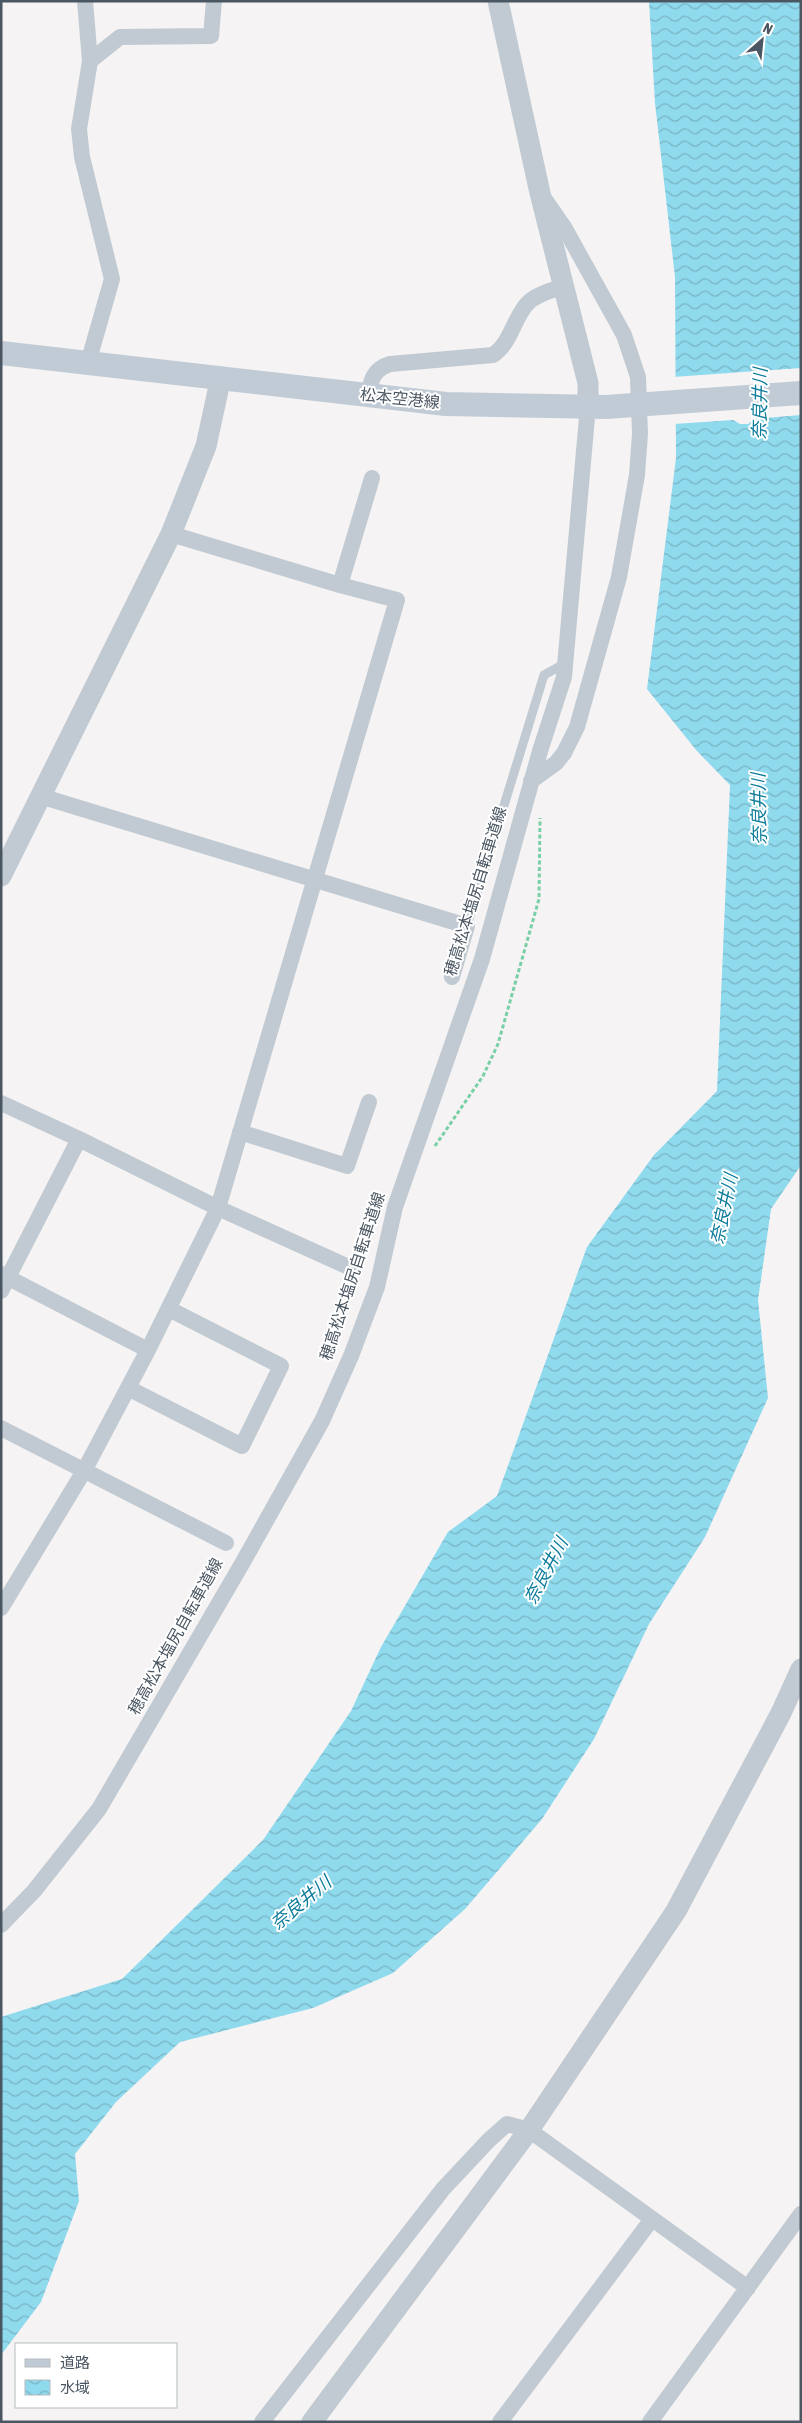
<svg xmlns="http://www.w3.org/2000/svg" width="802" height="2423" viewBox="0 0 802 2423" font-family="'Asap Condensed','Noto Sans JP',sans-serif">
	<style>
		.water { fill: url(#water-waves) }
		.pier { fill: #f5f3f3 }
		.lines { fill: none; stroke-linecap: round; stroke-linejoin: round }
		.path { stroke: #7ad0a6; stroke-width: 3; stroke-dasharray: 4 2.5; stroke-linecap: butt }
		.service { stroke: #c1cad2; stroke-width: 9 }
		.minor { stroke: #c1cad2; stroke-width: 16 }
		.tertiary { stroke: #c1cad2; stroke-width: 21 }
		.secondary { stroke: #c1cbd6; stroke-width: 24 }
		.secondary-bridge { stroke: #c1cbd6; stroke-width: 24 }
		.labels { text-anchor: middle; stroke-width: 4; stroke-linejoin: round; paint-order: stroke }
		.street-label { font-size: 16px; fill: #4a5661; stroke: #fff }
		.water-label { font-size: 18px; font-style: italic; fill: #0c7c9b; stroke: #fff }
	</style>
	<defs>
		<pattern id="water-waves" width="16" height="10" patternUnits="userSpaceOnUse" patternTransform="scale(1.25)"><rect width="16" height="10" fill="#90daee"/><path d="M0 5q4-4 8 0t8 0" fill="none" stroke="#78b4c4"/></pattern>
	</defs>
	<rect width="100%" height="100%" fill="#f5f3f3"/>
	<path class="water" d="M649,1H801V1165L771,1209L758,1300L768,1398L705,1537L649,1624L594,1739L542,1819L465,1909L393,1973L313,2008L180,2042L116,2102L75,2154L79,2201L41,2302L1,2355V2017L122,1979L263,1840L351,1711L381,1647L448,1532L497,1496L587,1247L654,1155L717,1091L730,785L697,751L647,689L676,458L675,277L655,103Z"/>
	<path class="pier" d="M801,368V415L754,419L748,424H740L733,420L674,424L673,377Z"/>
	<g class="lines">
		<path class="path" d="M435,1146L483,1076L498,1044L539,899L540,818"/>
		<path class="service" d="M467,926L544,675L564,664"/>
		<path class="minor" d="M85,1L90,61L79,129L82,157L112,279L88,363
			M90,61L120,37L211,36L214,1
			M368,395C371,379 374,369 390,364L493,355C510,344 513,321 526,305C534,295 552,290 565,286
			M340,585L372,478
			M531,781L556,763L564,753L577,727L619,577L637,475L640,434L638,377L624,335L564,227L546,201
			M40,796L467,926L452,977
			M1,1103L79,1139L1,1291
			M240,1132L347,1166L369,1102
			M79,1139L218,1208L353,1269
			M1,1274L148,1350
			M128,1388L242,1446L281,1366L169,1309
			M1,1428L226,1543
			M1,1608L84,1471L148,1350L218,1208L397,600L340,585L171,534
			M1,1925L34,1891L99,1809L243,1562L322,1421L351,1356L377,1287L395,1207L482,959L540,751L564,677L588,406
			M262,2422L443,2189L489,2140L507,2124L529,2130L748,2288
			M500,2422L652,2219
			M650,2422L801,2214"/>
		<path class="tertiary" d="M498,1L540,193L588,383V406
			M1,876L171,534L206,446L221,377
			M312,2422L529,2130L676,1911L781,1713L801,1669"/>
		<path class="secondary" d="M1,353L446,404L606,407"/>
		<path class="secondary-bridge" d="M606,407L801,393"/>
	</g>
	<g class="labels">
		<g class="street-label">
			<text transform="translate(400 398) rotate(6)" y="6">松本空港線</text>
			<text transform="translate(475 891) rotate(-73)" y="6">穂高松本塩尻自転車道線</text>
			<text transform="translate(352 1276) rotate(-72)" y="6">穂高松本塩尻自転車道線</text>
			<text transform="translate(175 1636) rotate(-61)" y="6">穂高松本塩尻自転車道線</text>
		</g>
		<g class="water-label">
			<text transform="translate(760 404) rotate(-89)" y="6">奈良井川</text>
			<text transform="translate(759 809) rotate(-91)" y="6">奈良井川</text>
			<text transform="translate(724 1209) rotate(-78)" y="6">奈良井川</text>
			<text transform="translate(546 1571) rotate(-62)" y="6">奈良井川</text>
			<text transform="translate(301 1903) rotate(-40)" y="6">奈良井川</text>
		</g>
	</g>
	<rect width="802" height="2423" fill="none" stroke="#4a5661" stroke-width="5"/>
	<rect x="15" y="2343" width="162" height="65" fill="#ffffff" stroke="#b7bbc0"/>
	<rect x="25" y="2359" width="25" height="8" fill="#c1cbd6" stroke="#b7bbc0"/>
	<text x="60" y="2368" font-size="15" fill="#4a5661">道路</text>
	<rect x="25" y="2380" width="25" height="15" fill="url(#water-waves)" stroke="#b7bbc0"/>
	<text x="60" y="2393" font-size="15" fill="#4a5661">水域</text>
	<g transform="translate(762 40) rotate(27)" stroke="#ffffff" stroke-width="4" paint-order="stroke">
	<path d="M0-4L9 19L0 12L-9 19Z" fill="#4a5661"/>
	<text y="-8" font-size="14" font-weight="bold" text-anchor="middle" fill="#4a5661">N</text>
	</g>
</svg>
